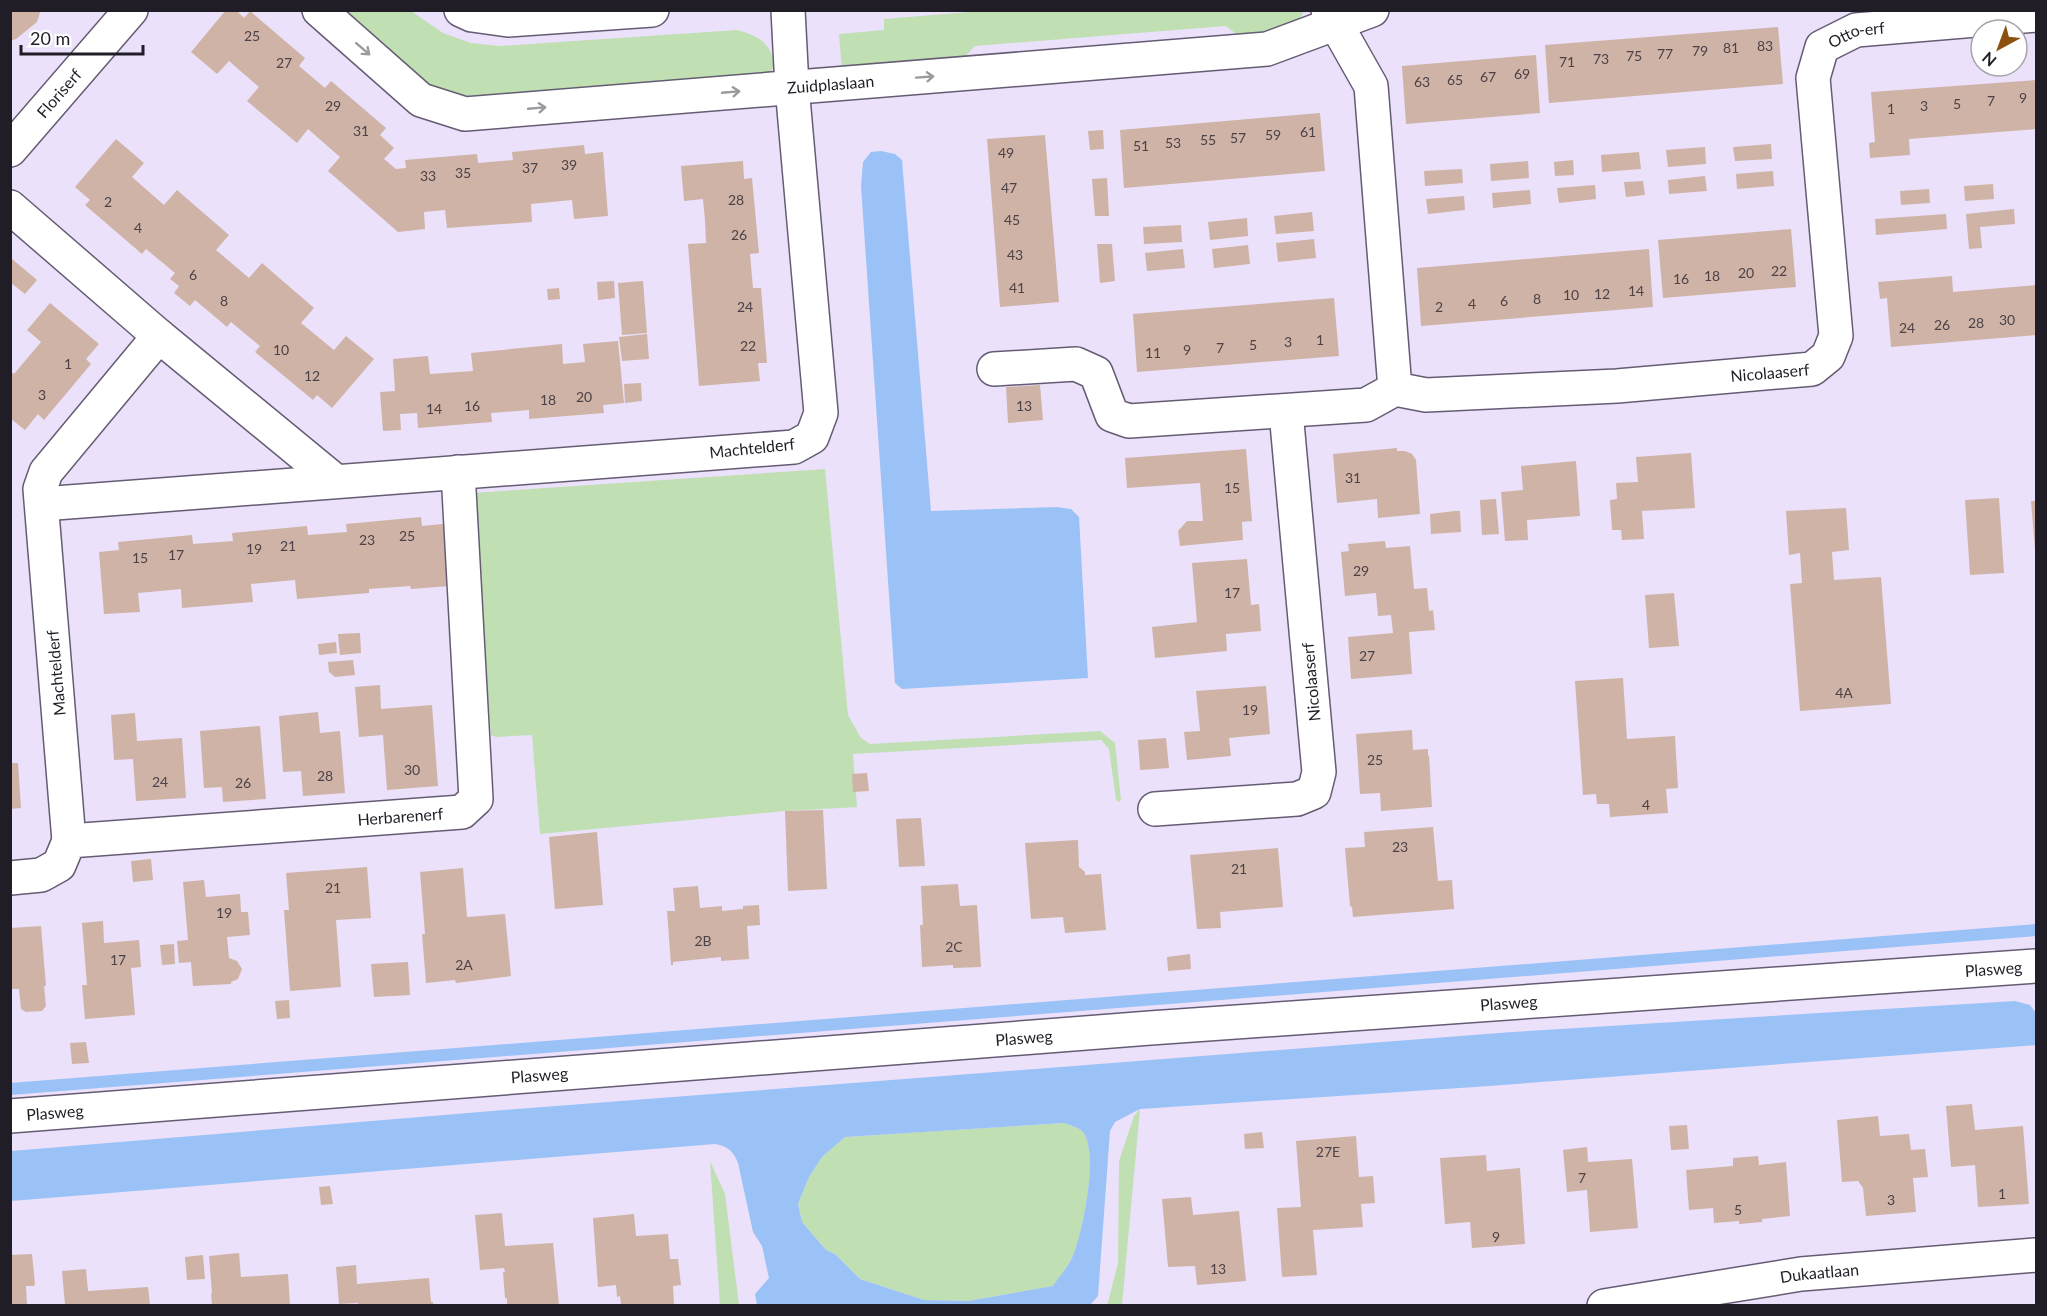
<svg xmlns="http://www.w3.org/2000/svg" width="2047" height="1316" viewBox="0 0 2047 1316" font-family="Lato,sans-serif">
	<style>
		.green { fill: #c0dfb3 }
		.water { fill: #9bc2f6; fill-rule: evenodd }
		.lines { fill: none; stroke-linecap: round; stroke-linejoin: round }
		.stream { stroke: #9bc2f6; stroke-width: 12 }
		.building { fill: #cfb3a6 }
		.minor-casing { stroke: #655c73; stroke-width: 36 }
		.tertiary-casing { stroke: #655c73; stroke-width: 36 }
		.minor { stroke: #fff; stroke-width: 33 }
		.tertiary { stroke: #fff; stroke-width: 33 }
		.oneway { stroke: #9b999e }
		.labels { text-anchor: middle; stroke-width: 4.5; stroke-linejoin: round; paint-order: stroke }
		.number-label { font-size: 14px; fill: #4c4247 }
		.street-label { font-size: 16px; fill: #211d27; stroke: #fff }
	</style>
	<rect width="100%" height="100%" fill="#ebe1fb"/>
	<path class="green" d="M334,11H411L443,33L471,43L499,46L737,30C755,35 767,40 773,58C776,68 771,72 763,77L469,100L438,97Z
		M982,11H1304C1294,34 1266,35 1243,39L1226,26L975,46L960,62L842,71L839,34L884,30V19Z
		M825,469L848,715L861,738L870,744L1100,731L1115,743L1121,800L1119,802L1116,800L1109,749L1101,740L853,754L857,807L785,811L540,834L532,735L496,737L491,735L473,493Z
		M1140,1109L1122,1305L1107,1306L1118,1263L1119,1161L1134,1116Z
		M1064,1123C1069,1125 1077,1127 1081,1130C1101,1147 1082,1236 1072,1258C1067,1268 1059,1277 1054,1286L968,1301L924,1300L860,1279L835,1254L826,1250L802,1222L798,1204L809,1177L822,1157L845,1137Z
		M710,1161L725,1194L739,1305H720Z"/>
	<path class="water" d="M881,151L895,154L902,160L931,511L1056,507L1071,509L1079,517L1088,678L902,689L895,683L861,186L863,162L871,152Z
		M2015,1001L2030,1005L2036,1013V1045L1475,1087L1140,1109L1115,1122L1110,1131L1098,1296L1090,1305H757L755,1294L769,1278L762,1246L753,1232L738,1163C733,1151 728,1146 715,1144L11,1201V1151L517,1109L1512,1032ZM1064,1123C1069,1125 1077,1127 1081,1130C1101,1147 1082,1236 1072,1258C1067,1268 1059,1277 1053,1286L968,1301L924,1300L860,1279L835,1254L826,1250L802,1222L798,1204L809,1177L822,1157L845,1137Z"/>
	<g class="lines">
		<path class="stream" d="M10,1089L2036,930"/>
	</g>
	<path class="building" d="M10,10H41L37,22L16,39L10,41Z
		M226,10H236L244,18L250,11L305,58L299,66L325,88L331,81L386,128L380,135L394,148L384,159L396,169L406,168L405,160L477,154L478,163L513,160L512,152L584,145L585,154L603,152L608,216L574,219L572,200L531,204L532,222L447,228L445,210L424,212L425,229L398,232L328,171L340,157L308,129L297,143L247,101L259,87L229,61L217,74L191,52Z
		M1778,27L1783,84L1549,103L1545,45Z
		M1536,55L1540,113L1406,124L1402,66Z
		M2036,80V129L1909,139L1910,155L1870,158L1869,143L1875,142L1871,92Z
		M1320,113L1325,171L1124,188L1120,130Z
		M1103,130L1104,149L1090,150L1088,131Z
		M1045,135L1059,302L1000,307L987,139Z
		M116,139L144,163L132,177L164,205L177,190L229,235L216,250L249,278L262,263L314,308L301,323L334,350L346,336L374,359L332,408L317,395L313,400L255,352L260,346L231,322L227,327L195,300L190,306L174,293L179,286L170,279L175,273L146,249L142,254L85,205L90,200L75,187Z
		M1771,144L1772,159L1735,161L1733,147Z
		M1705,147L1706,164L1668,167L1666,150Z
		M1639,152L1641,169L1602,172L1601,155Z
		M1573,160L1574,175L1555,176L1554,162Z
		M743,161L744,179L752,178L759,253L750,254L753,288H761L767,363H758L760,381L699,386L688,244L706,243L705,220L703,199L684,201L681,166Z
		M1528,161L1529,178L1491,181L1490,164Z
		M1462,169L1463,183L1425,186L1424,171Z
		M1773,171L1774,186L1737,189L1736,174Z
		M1705,176L1707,191L1669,194L1668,180Z
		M1107,178L1109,216H1095L1092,179Z
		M1643,181L1645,195L1626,197L1624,182Z
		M1993,184L1994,199L1965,201L1964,186Z
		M1595,185L1596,199L1559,203L1557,188Z
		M1929,189L1930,203L1901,205L1900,191Z
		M1530,190L1531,204L1493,208L1492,193Z
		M1464,196L1465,210L1428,214L1426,199Z
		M2014,209L2015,224L1980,227L1982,248L1969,249L1966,214Z
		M1312,212L1314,231L1276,234L1274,216Z
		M1946,214L1947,229L1876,235L1875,219Z
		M1247,218L1248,236L1210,240L1208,222Z
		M1181,225L1182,242L1144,244L1143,227Z
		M1791,229L1796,287L1663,298L1658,240Z
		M1314,239L1316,258L1278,262L1276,243Z
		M1097,244H1112L1115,281L1100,283Z
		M1248,245L1250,264L1214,268L1212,249Z
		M1183,249L1185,268L1147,271L1145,253Z
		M1649,249L1653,307L1421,326L1417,268Z
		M12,259L37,280L25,294L10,282V262Z
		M1952,276L1953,292L2036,285V335L1891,347L1887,298L1880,299L1878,282Z
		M614,281L615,298L598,300L597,282Z
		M643,281L647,333L622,335L618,283Z
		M559,288L560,299L548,300L547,289Z
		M1334,298L1339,356L1137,372L1133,314Z
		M50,303L99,344L86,359L91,364L44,420L38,414L25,430L10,418V371L14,374L41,342L27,330Z
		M647,334L649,359L622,361L619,337Z
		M618,341L624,403L603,405L604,413L529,419V410L491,413L492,422L418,428L417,413L400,414L401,430L383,431L380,392L395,391L393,359L428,356L430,374L473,371L471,353L562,344L563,364L585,362L583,344Z
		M641,383L642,401L625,403L624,384Z
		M1040,385L1043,420L1008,423L1006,387Z
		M1397,448V451H1405L1412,454L1416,460L1420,514L1378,518L1377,499L1337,503L1333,454Z
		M1246,449L1252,521L1242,522L1243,540L1180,546L1178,531L1187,521H1203L1200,483L1127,488L1125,458Z
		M1691,453L1695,508L1642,511L1644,539L1622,540L1621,530H1612L1610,500L1617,499L1616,483L1638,482L1636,457Z
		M1576,461L1580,516L1527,520L1528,540L1505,541L1501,492L1523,490L1521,466Z
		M1999,498L2004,573L1970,575L1965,500Z
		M1496,499L1499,534L1482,535L1480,500Z
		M2031,501H2036V549H2035Z
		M1846,508L1849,550L1832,552L1834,580L1881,577L1891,704L1800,711L1790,584L1802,583L1800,553L1789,555L1786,511Z
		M1455,511H1460L1461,532L1431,534L1430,514Z
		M421,517L422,526L443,524L449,586L411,589L410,586L369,589V593L297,599L295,580L251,584L253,602L182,608L181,589L160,591L138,593L140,612L104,614L99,552L119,550L118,542L192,535L193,544L233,541L232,533L307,526L308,535L347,532L346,524Z
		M1385,541L1386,548L1410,546L1414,589L1427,588L1429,611L1433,610L1435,630L1409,632L1412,674L1351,679L1348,637L1393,633L1391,615L1378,616L1376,593L1345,596L1341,552L1349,551L1348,544Z
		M1247,559L1251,605L1259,604L1261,631L1226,634L1227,651L1155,658L1152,627L1197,622L1192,563Z
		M1674,593L1679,646L1649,648L1645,595Z
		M360,633L361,653L340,655L338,634Z
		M336,642L337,653L319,655L318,644Z
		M353,660L355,675L335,677L329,672L328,662Z
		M1623,678L1627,739L1675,736L1678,788L1666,789L1668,813L1610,817L1609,804H1597L1596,794L1583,795L1575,681Z
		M380,685L381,709L432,705L438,786L387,790L383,735L359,737L355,687Z
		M1266,686L1270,734L1229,738L1231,756L1187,760L1184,732L1200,731L1196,691Z
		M318,712L320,733L340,731L345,793L303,796L301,771L283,772L279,716Z
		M135,713L137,741L182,738L186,798L136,801L133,759L114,760L111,715Z
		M260,726L266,799L223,802L222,787L204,788L200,731Z
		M1412,730L1413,750L1428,749V756L1429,755L1432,807L1381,811L1380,793L1360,794L1356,734Z
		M1166,738L1169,768L1140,770L1138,740Z
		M10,763H18L21,808L10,809Z
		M867,773L869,791L853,792L852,774Z
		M823,810L827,889L788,891L785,811Z
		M921,818L925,866L899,867L896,819Z
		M1433,827L1438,881L1452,880L1454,909L1353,917L1352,907L1350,906L1345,848L1365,847L1364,832Z
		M597,832L603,905L555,909L549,837Z
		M1078,840L1079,867L1085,872V875L1101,874L1106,930L1065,933L1063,917L1031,919L1025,843Z
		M1278,848L1283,907L1220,912L1221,928L1197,929L1190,855Z
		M151,859L153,880L133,882L131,861Z
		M367,867L371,918L336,920L341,987L290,991L284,910H289L286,873Z
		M463,868L467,917L505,914L511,976L456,983L455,980L426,983L422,934H425L420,872Z
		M204,880L206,897L240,894L241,912H248L250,935L227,937L229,958L237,961L242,969L238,979L231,982V984L193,986L191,962L179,963L177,941L188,940L183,882Z
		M958,884L960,906L977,905L981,967L953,968V965L922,967L920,925H923L921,886Z
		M698,886L700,908L722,906V911L743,909V906L759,905L760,925L747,926L749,959L721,961V957L673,962V965H671L667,911H675L673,888Z
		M103,921L104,943L139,940L141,967L131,968L135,1015L85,1019L82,985H87L82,923Z
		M41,926L46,986H44L46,1006L42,1011L26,1012L21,1009L19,989H10V928Z
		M174,944L175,964L162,965L160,945Z
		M1190,954L1191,969L1168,971L1167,957Z
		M408,962L410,995L374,997L371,964Z
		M289,1000L290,1018L277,1019L275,1001Z
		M86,1042L89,1063L72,1064L70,1043Z
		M1972,1104L1975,1130L2023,1126L2029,1204L1978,1207L1975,1165L1951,1167L1946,1106Z
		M1878,1116L1880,1136L1909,1134L1911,1150L1925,1149L1928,1177L1913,1178L1916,1212L1866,1216L1863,1188L1858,1181L1842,1182L1837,1120Z
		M1687,1125L1689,1149L1671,1150L1669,1126Z
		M1262,1132L1264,1148L1245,1149L1244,1134Z
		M1356,1136L1359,1177L1373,1176L1375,1203L1361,1204L1363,1227L1313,1230L1317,1275L1282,1277L1277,1208L1301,1207L1296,1141Z
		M1587,1147L1588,1162L1632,1159L1638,1228L1590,1232L1587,1190L1567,1192L1563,1150Z
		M1486,1155L1487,1171L1520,1168L1525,1244L1472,1248L1470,1222L1445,1224L1440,1158Z
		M1758,1156L1759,1165L1786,1162L1790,1216L1762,1219V1222L1739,1224V1221L1714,1223L1713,1208L1689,1210L1686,1170L1733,1166V1158Z
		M330,1186L333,1204L321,1205L319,1187Z
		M1191,1197L1193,1215L1239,1211L1246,1281L1197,1285L1195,1266L1168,1267L1162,1199Z
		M502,1213L505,1246L553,1243L559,1305H507V1298H505L503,1272H505L504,1268L480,1270L475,1215Z
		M634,1214L636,1236L668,1234L670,1259H678L681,1285L673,1286L674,1305H621L620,1296L617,1297L616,1285L598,1287L593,1218Z
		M239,1253L241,1277L288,1274L290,1305H212L211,1294L212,1293L209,1256Z
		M32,1254L35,1284L34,1286H26L27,1305H10V1255Z
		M203,1255L205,1279L187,1280L185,1257Z
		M356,1265L357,1284L429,1278L431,1302H433V1305H358V1303L339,1304L336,1267Z
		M86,1269L88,1291L148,1287L150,1305H65L62,1271Z"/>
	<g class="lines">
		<g class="minor-casing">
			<g id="minor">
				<path id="s1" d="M319,10L421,100L465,114L1267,49L1372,10"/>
				<path d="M1328,10L1371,86L1395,389"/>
				<path id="s2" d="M10,150L131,10"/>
				<path d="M10,207L159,336L334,480"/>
				<path id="s3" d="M994,369L1076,364L1096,373L1112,415L1129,421L1366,405L1395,389L1426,395L1617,386L1812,369L1828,356L1836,336L1813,78L1822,47L1856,30L2036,15"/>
				<path d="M42,504L794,447L812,437L821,413L792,87L788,10"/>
				<path d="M1155,809L1297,799L1314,792L1319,772L1286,412"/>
				<path d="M69,841L40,489L46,472L159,336"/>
				<path id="s4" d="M10,878L41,875L59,865L69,841L462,812L476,799L458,472"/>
				<path id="s5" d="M10,1116L1150,1028L2036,966"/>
				<path id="s6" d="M1604,1306L1801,1274L2036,1255"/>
			</g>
		</g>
		<g class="tertiary-casing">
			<path id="tertiary" d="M461,10L472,15L508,20L652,10"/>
		</g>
		<use href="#minor" class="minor"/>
		<use href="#tertiary" class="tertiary"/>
	</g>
	<defs><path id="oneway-shaft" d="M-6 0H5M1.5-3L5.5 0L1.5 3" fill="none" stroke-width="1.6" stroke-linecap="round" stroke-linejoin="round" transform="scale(1.5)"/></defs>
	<g class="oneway">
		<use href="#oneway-shaft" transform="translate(363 49) rotate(41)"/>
		<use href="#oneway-shaft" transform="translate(925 77) rotate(-4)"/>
		<use href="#oneway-shaft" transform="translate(731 92) rotate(-5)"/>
		<use href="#oneway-shaft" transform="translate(537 108) rotate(-5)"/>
	</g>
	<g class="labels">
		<g class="number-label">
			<text x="252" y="41">25</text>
			<text x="1765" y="51">83</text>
			<text x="1731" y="53">81</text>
			<text x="1700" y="56">79</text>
			<text x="1665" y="59">77</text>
			<text x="1634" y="61">75</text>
			<text x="1601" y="64">73</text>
			<text x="1567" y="67">71</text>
			<text x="284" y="68">27</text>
			<text x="1522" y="79">69</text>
			<text x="1488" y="82">67</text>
			<text x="1455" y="85">65</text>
			<text x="1422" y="87">63</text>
			<text x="2023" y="103">9</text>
			<text x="1991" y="106">7</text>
			<text x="1957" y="109">5</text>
			<text x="333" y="111">29</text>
			<text x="1924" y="111">3</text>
			<text x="1891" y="114">1</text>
			<text x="361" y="136">31</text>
			<text x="1308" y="137">61</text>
			<text x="1273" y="140">59</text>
			<text x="1238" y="143">57</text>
			<text x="1208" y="145">55</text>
			<text x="1173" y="148">53</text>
			<text x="1141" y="151">51</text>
			<text x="1006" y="158">49</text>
			<text x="569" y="170">39</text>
			<text x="530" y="173">37</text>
			<text x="463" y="178">35</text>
			<text x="428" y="181">33</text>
			<text x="1009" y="193">47</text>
			<text x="736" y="205">28</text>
			<text x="108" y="207">2</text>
			<text x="1012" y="225">45</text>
			<text x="138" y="233">4</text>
			<text x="739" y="240">26</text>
			<text x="1015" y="260">43</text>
			<text x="1779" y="276">22</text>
			<text x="1746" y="278">20</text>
			<text x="193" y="280">6</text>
			<text x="1712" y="281">18</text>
			<text x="1681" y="284">16</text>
			<text x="1017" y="293">41</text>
			<text x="1636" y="296">14</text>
			<text x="1602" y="299">12</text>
			<text x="1571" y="300">10</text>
			<text x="1537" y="304">8</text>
			<text x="224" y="306">8</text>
			<text x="1504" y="306">6</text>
			<text x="1472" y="309">4</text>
			<text x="745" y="312">24</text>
			<text x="1439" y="312">2</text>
			<text x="2007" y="325">30</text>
			<text x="1976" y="328">28</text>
			<text x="1942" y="330">26</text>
			<text x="1907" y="333">24</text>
			<text x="1320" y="345">1</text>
			<text x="1288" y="347">3</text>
			<text x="1253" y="350">5</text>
			<text x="748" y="351">22</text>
			<text x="1220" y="353">7</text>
			<text x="281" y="355">10</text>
			<text x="1187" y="355">9</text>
			<text x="1153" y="358">11</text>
			<text x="68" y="369">1</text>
			<text x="312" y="381">12</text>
			<text x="42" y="400">3</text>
			<text x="584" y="402">20</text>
			<text x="548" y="405">18</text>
			<text x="472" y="411">16</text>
			<text x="1024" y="411">13</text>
			<text x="434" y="414">14</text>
			<text x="1353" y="483">31</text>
			<text x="1232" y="493">15</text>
			<text x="407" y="541">25</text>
			<text x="367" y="545">23</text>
			<text x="288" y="551">21</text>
			<text x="254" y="554">19</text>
			<text x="176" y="560">17</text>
			<text x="140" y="563">15</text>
			<text x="1361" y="576">29</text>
			<text x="1232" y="598">17</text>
			<text x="1367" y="661">27</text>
			<text x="1844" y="698">4A</text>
			<text x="1250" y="715">19</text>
			<text x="1375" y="765">25</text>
			<text x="412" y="775">30</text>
			<text x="325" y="781">28</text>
			<text x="160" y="787">24</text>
			<text x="243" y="788">26</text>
			<text x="1646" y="810">4</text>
			<text x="1400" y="852">23</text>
			<text x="1239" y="874">21</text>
			<text x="333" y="893">21</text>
			<text x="224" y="918">19</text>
			<text x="703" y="946">2B</text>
			<text x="954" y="952">2C</text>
			<text x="118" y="965">17</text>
			<text x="464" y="970">2A</text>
			<text x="1328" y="1157">27E</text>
			<text x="1582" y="1183">7</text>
			<text x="2002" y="1199">1</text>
			<text x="1891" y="1205">3</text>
			<text x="1738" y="1215">5</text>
			<text x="1496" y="1242">9</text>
			<text x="1218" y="1274">13</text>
		</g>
		<g class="street-label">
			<text dy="6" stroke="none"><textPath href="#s3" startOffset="1227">Otto-erf</textPath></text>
			<text dy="6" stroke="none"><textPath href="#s1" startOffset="549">Zuidplaslaan</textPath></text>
			<text dy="6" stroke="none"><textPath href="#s2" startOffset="75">Floriserf</textPath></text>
			<text dy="6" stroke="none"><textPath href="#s3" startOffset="814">Nicolaaserf</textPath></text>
			<text transform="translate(752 448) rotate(-6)" y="6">Machtelderf</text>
			<text transform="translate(56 673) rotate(-95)" y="6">Machtelderf</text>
			<text transform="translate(1311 682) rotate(-95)" y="6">Nicolaaserf</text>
			<text dy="6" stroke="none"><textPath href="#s4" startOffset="410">Herbarenerf</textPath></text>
			<text dy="6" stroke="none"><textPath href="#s5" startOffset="1989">Plasweg</textPath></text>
			<text dy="6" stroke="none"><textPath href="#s5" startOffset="1503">Plasweg</textPath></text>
			<text dy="6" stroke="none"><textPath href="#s5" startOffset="1017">Plasweg</textPath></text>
			<text dy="6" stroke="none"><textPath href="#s5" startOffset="531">Plasweg</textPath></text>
			<text dy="6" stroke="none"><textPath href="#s5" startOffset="45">Plasweg</textPath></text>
			<text dy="6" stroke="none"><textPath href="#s6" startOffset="218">Dukaatlaan</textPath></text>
		</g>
	</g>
	<rect width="2047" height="1316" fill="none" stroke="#211d27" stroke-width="24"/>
	<g transform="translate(1999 48) rotate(221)"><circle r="28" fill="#ffffff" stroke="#a6a5a9" stroke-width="1.5"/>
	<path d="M0-4.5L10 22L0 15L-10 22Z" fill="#8c510e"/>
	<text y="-9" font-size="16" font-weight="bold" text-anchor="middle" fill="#211d27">N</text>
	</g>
	<path d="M21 45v9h122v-9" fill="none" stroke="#211d27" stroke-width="3"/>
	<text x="30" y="45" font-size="18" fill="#211d27" stroke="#ffffff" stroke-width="4.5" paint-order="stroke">20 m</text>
</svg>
